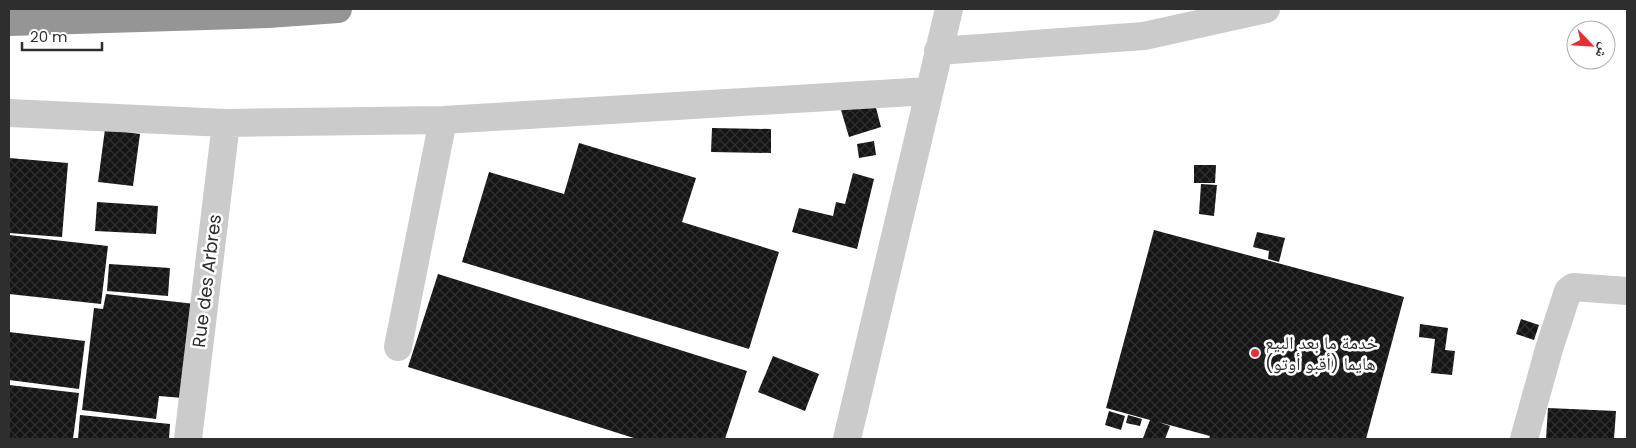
<svg xmlns="http://www.w3.org/2000/svg" width="1636" height="448" viewBox="0 0 1636 448" font-family="Poppins,'Noto Naskh Arabic',sans-serif">
	<style>
		.building { fill: url(#building-cross-hatch) }
		.lines { fill: none; stroke-linecap: round; stroke-linejoin: round }
		.minor { stroke: #cbcbcb; stroke-width: 28 }
		.highway { stroke: #959595; stroke-width: 28 }
		.poi-dot { fill: #e62f34; stroke: #fff; stroke-width: 2 }
		.labels { text-anchor: middle; stroke-width: 5; stroke-linejoin: round; paint-order: stroke }
		.street-label { font-size: 18px; fill: #2e2e2e; stroke: #fff }
		.poi-label { font-size: 18px; fill: #2e2e2e; stroke: #fff; text-anchor: start }
	</style>
	<defs>
		<pattern id="building-cross-hatch" width="8" height="8" patternUnits="userSpaceOnUse" patternTransform="scale(1.25)"><rect width="8" height="8" fill="#151515"/><path d="M0 0l8 8M0 8l8-8" fill="none" stroke="#2f2f2f"/></pattern>
	</defs>
	<rect width="100%" height="100%" fill="#fff"/>
	<path class="building" d="M874,100L881,127L849,137L841,110Z
		M712,128L771,129V153L711,152Z
		M105,129L140,134L133,186L98,182Z
		M874,141L876,155L859,158L857,144Z
		M579,143L696,178L682,222L779,252L749,349L462,262L489,172L564,194Z
		M9,158L68,163L62,237L9,233Z
		M1194,165H1216L1215,183H1194Z
		M853,173L874,179L857,249L792,232L799,208L833,216L836,202L845,204Z
		M1201,184L1217,185L1214,216L1199,214Z
		M97,202L158,206L156,234L95,231Z
		M1154,230L1404,297L1366,439H1209L1210,436L1158,422L1170,426L1165,439H1147L1143,438L1150,420L1106,408Z
		M1257,232L1285,238L1279,262L1268,259L1269,251L1253,247Z
		M9,235L108,246L101,304L9,294Z
		M109,264L170,268L168,296L107,291Z
		M438,274L747,371L725,439H637L408,367Z
		M106,294L195,304L183,398L159,396L156,419L82,410L94,308L103,309Z
		M1521,319L1539,325L1534,340L1516,334Z
		M1420,324L1448,328L1445,350L1455,351L1452,375L1431,373L1435,339L1419,337Z
		M9,332L85,341L79,389L9,380Z
		M773,356L819,374L805,411L758,392Z
		M9,385L79,393L73,439H9Z
		M1548,408L1616,411L1614,439H1546Z
		M1109,411L1125,416L1121,430L1105,425Z
		M80,415L170,424L169,439H78Z
		M1128,415L1142,419L1140,426L1126,423Z"/>
	<g class="lines">
		<path class="minor" d="M938,51L1144,36L1266,9
			M9,113L226,123L443,120L929,91
			M398,347L443,120
			M188,439L226,123
			M847,439L949,9
			M1524,439L1549,349L1568,291L1573,287L1627,291"/>
		<path class="highway" d="M9,22L268,14L338,9"/>
	</g>
	<circle class="poi-dot" cx="1255" cy="353" r="5"/>
	<g class="labels">
		<g class="street-label">
			<text transform="translate(207 281) rotate(-83)" y="6">Rue des Arbres</text>
		</g>
		<g class="poi-label">
			<text x="1265" y="349">خدمة ما بعد البيع<tspan x="1265" dy="21">هايما (أقبو أوتو)</tspan></text>
		</g>
	</g>
	<rect width="1636" height="448" fill="none" stroke="#2e2e2e" stroke-width="20"/>
	<g transform="translate(1591 45) rotate(115)"><circle r="24" fill="#ffffff" stroke="#ababab"/>
	<path d="M0-4L9 19L0 12L-9 19Z" fill="#e62f34"/>
	<text y="-8" font-size="14" font-weight="bold" text-anchor="middle" fill="#2e2e2e">ش</text>
	</g>
	<path d="M22 42v8h80v-8" fill="none" stroke="#2e2e2e" stroke-width="2.5"/>
	<text x="30" y="42" font-size="15" fill="#2e2e2e" stroke="#ffffff" stroke-width="4" paint-order="stroke">20 m</text>
</svg>
